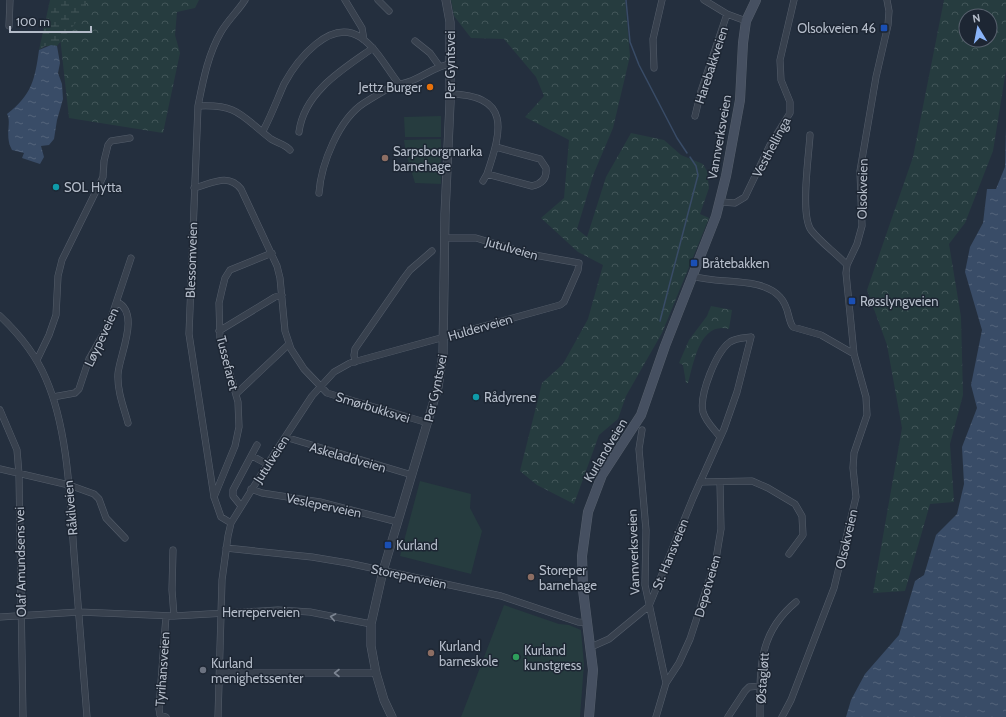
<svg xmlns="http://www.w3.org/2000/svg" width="1006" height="717" viewBox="0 0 1006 717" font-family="Cabin,sans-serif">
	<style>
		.forest { fill: url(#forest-crowns); fill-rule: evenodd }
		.wetland { fill: url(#wetland-marsh) }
		.green { fill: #263c3f }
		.water { fill: url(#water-ripples) }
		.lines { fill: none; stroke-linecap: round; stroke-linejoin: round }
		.stream { stroke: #394c67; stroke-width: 1.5 }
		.minor-casing { stroke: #565f6c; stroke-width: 7 }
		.tertiary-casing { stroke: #565f6c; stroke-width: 9 }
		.secondary-casing { stroke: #565f6c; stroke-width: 10 }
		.minor { stroke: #38414e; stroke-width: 6 }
		.tertiary { stroke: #38414e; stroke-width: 8 }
		.secondary { stroke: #465061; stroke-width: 9 }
		.oneway { stroke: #7c8592 }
		.transit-dot { fill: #1a4fb4; stroke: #1d2633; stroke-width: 1.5 }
		.food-dot { fill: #e8710a; stroke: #1d2633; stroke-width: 1.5 }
		.education-dot { fill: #8d6e63; stroke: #1d2633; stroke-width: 1.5 }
		.culture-dot { fill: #0f9aa8; stroke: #1d2633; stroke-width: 1.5 }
		.leisure-dot { fill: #2e9e5b; stroke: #1d2633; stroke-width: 1.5 }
		.worship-dot { fill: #6b7280; stroke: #1d2633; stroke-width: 1.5 }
		.labels { text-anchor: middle; stroke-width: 3; stroke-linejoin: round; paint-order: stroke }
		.poi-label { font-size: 13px; fill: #b4bcc9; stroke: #1d2633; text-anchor: start }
		.street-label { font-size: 13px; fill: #b4bcc9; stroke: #1d2633 }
	</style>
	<defs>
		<pattern id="forest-crowns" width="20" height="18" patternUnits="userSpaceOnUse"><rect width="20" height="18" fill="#263c3f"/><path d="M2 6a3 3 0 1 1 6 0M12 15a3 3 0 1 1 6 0" fill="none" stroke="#435659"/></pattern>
		<pattern id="wetland-marsh" width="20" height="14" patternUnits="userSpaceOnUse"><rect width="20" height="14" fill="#263c3f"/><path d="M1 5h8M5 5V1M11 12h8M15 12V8" fill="none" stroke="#435659"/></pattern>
		<pattern id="water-ripples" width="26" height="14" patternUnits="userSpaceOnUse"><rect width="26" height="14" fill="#394c67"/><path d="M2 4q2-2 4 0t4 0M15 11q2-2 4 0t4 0" fill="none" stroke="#53647b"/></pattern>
	</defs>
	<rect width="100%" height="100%" fill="#242f3e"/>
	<path class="forest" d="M84,0H199L195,8L177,12L175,35L180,53L163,133L69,118L60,37Z
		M451,0H625L630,56L613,128L594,173L577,229L587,237L606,177L631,133L664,140L681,155L703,164L707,171L709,188L700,214L709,218L703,233L662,333L626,396L618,419L599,435L574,504L537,485L520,471L542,383L563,364L588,319L603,265L578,252L541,218L564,198L569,140L525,117L544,96L536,77L504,39L471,38L454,16Z
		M944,0H1006V70L993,151L965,223L949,244L961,317L963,395L950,444L954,502L930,504L905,591L873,593L902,428L887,345L867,290L913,157ZM966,16H990V40H966Z
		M711,306L732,310L729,329C700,321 694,362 688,383H686L683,365L679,363L689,340L707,316Z"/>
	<path class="wetland" d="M50,0H86V10L57,46H45L39,50Z"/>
	<path class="green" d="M441,116V137H405L404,117Z
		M441,139V184L415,183L406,154L404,140Z
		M420,481L471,494L470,508L482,531L471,574L400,556Z
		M504,605L559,624L569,625L581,630L584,664L580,717H461Z"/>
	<path class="water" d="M51,45L57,46L60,63L58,73L62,84L63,99L57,120L54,139L49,145L41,146L44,157L40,164L22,158L24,153L12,150C4,136 12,122 7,114C32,95 35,79 39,50Z
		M1006,127V717H846L851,700L865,674L899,635L915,581L924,575L936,535L957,514L964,484L962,447L977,408L971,385L982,330L965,272L970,247L983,223L987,189H996L1005,167Z"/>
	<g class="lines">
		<path class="stream" d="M626,0L630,42L639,65L677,138L687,153
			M660,321L698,175L696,166L690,157"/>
		<g class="minor-casing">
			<path id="minor" d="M345,0L362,28L364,40
				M378,0L389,11
				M704,0L727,14L746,21
				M9,26L10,0
				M415,41L430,53L440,67
				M654,68L653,39L662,0
				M450,94C511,95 502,130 487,174L532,186C542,184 547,178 546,168L540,159L496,147
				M198,106C239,104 241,116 271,139C277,143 285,144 290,150
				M695,116L701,91L727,14
				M263,131C271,116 277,100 284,84C297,60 330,18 360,37C377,48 387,69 399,84
				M299,132C304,92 343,69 373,48
				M810,135C809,155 800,214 811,230C821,243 836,253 847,265
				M483,181L487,174
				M194,188C211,184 228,172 241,189L277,266L280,278L285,331L291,349L304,369L327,393L428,423
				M319,193C321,164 339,119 364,103C374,97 388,87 399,84C404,83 407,83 411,81C424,76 436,66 450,64
				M721,202L735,203L745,197L770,145L790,113V102L781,80L780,60L794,0
				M693,276C719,285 761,276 780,297C790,308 787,319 793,327L821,335L854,354
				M117,302C141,313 119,356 118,374C117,391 124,408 128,423
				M0,316C18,333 36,355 46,379C68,429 70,499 74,554C78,609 83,663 87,717
				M219,331L275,297L282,295
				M37,360L49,335L56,315L58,276L62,260L103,177L104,161L108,145L111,141L130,138
				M355,362L354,355L355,349L404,278L410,270L432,251
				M236,394L289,344
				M53,397L75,393L79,389L89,359L109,324L131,258
				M0,410L17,450L19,474L23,717
				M642,430L639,449L646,530L645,585L666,683L656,717
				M285,437L412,475
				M252,456L267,464
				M0,469L69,485L94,494L99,499L106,518L125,538
				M700,482L752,481L768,488L795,504L802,516L803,535L789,554
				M251,489L262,493L320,502L398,522
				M214,497L235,446L239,427L238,402L220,339L219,303L222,290L225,278L230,270L272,253
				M241,506L233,496V490L257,445
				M231,523L221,517L214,497L189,334L198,106C203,81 208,54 221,32C228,20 238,11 245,0
				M226,548L312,557L348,563L501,596L578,622L588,623
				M173,550L172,590L174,616
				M0,617L79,612L174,616L278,610L310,612L371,624
				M591,647L609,639L649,606L693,498L724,429L737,392L751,337C744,338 736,338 730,342C716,352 699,395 703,412C706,422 714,429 720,437
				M220,673H376
				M666,683L679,663L690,639L716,559L721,529L720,482
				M166,717L160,715L159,709L166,616
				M218,717L222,580L228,536L231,523L274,454L312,396L334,372L350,363L560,305L564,302L578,270L579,263L529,254L476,238H445
				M728,717L745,691L749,687L760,686
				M760,717C760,671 757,634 796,602
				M782,717L791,700L834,588L856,497L853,468L854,453L867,415L866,397L854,354L846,273L847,265L857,244L862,226L860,171L876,77L888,25L889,11L887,0"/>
		</g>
		<g class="tertiary-casing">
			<path id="tertiary" d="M392,717L384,700L376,673L371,646V624L383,571L438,387L443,354L445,214L450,103V22L446,0"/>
		</g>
		<g class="secondary-casing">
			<path id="secondary" d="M589,717L593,670L583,590L582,556L588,512L602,475L641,415L665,346L716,216L726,176L740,100L743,43L746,21L756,0"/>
		</g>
		<use href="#minor" class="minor"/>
		<use href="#tertiary" class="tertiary"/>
		<use href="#secondary" class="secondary"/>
	</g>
	<defs><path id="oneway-chevron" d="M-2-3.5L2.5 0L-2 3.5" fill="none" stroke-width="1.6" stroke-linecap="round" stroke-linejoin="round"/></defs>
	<g class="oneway">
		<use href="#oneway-chevron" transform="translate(333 617) rotate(-169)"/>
		<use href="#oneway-chevron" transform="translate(337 673) rotate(180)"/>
	</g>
	<g class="transit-dot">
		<rect x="880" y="24" width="8" height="8" rx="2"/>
		<rect x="690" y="259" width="8" height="8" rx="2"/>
		<rect x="848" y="297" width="8" height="8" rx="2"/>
		<rect x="384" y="541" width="8" height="8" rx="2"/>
	</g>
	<circle class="food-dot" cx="430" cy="87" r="4"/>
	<g class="education-dot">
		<circle cx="385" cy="158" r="4"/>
		<circle cx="531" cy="577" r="4"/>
		<circle cx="431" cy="653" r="4"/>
	</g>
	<g class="culture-dot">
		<circle cx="56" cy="187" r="4"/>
		<circle cx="476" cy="397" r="4"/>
	</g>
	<circle class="leisure-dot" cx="516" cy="657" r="4"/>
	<circle class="worship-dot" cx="203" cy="670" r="4"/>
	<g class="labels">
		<g class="poi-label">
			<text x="876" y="33" text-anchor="end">Olsokveien 46</text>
			<text x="422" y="92" text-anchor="end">Jettz Burger</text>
			<text x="393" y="156">Sarpsborgmarka<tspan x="393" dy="15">barnehage</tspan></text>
			<text x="64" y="192">SOL Hytta</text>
			<text x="702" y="268">Bråtebakken</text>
			<text x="860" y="306">Røsslyngveien</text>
			<text x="484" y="402">Rådyrene</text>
			<text x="396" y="550">Kurland</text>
			<text x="539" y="575">Storeper<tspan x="539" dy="15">barnehage</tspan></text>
			<text x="439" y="651">Kurland<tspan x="439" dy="15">barneskole</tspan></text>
			<text x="524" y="655">Kurland<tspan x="524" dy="15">kunstgress</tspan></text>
			<text x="211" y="668">Kurland<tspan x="211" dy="15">menighetssenter</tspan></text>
		</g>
		<g class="street-label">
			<text transform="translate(450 65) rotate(-90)" y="5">Per Gyntsvei</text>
			<text transform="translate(711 65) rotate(-72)" y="5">Harebakkveien</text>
			<text transform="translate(719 137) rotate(-80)" y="5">Vannverksveien</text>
			<text transform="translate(771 147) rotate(-62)" y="5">Vesthellinga</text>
			<text transform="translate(862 189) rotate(-89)" y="5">Olsokveien</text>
			<text transform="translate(512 248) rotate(16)" y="5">Jutulveien</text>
			<text transform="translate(191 260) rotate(-88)" y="5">Blessomveien</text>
			<text transform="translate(480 327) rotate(-16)" y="5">Hulderveien</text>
			<text transform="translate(101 337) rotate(-65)" y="5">Løypeveien</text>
			<text transform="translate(228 363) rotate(76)" y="5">Tussefaret</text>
			<text transform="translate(435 388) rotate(-78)" y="5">Per Gyntsvei</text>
			<text transform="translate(373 407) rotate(17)" y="5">Smørbukksvei</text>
			<text transform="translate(605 450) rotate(-59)" y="5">Kurlandveien</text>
			<text transform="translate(348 457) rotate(16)" y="5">Askeladdveien</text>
			<text transform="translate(271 459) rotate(-57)" y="5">Jutulveien</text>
			<text transform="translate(324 505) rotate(12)" y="5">Vesleperveien</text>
			<text transform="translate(70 508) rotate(-95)" y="5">Råkilveien</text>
			<text transform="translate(846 539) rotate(-77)" y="5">Olsokveien</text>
			<text transform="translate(633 552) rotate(-92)" y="5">Vannverksveien</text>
			<text transform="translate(670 554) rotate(-68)" y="5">St. Hansveien</text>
			<text transform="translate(20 562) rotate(-91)" y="5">Olaf Amundsens vei</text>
			<text transform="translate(409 576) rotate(12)" y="5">Storeperveien</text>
			<text transform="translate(707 586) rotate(-74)" y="5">Depotveien</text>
			<text x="261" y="617">Herreperveien</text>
			<text transform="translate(162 669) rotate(-86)" y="5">Tyrihansveien</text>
			<text transform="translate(762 678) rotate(-86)" y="5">Østagløtt</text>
		</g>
	</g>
	<g transform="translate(978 28) rotate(350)"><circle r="19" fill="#1d2633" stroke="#59626f"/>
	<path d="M0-3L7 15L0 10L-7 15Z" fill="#8ab4f8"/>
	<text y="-6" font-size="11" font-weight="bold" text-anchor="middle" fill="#b4bcc9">N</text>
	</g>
	<path d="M10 26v6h81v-6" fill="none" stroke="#b4bcc9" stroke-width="2"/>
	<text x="16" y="26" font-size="12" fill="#b4bcc9" stroke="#1d2633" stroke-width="3" paint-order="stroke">100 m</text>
</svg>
